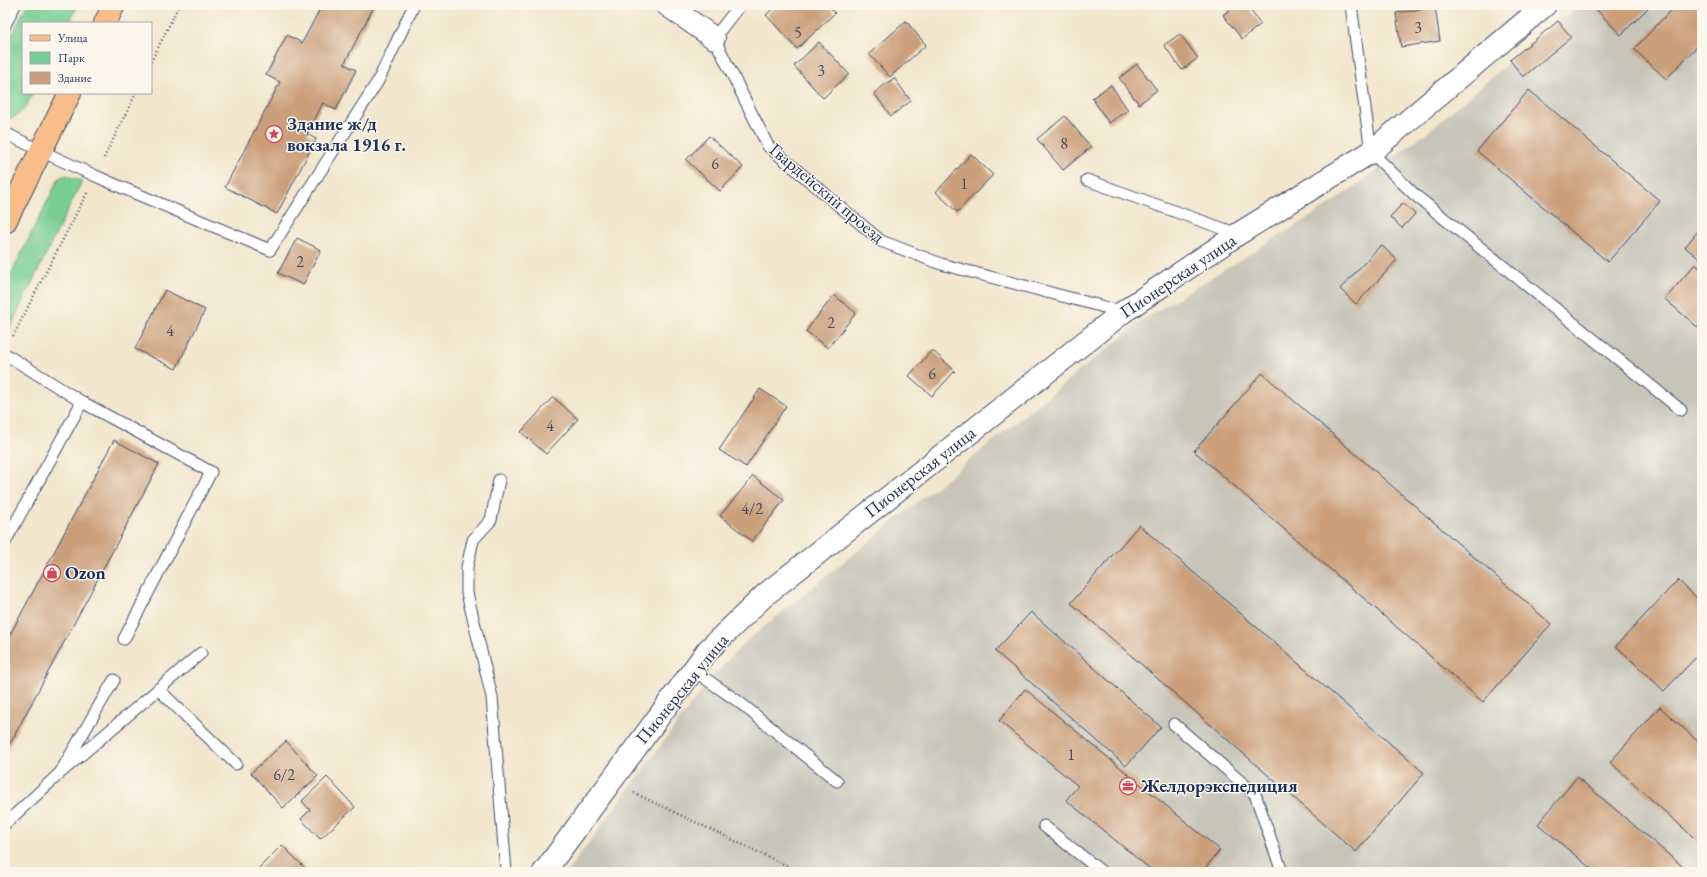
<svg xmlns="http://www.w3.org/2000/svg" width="1707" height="877" viewBox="0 0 1707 877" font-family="'EB Garamond',serif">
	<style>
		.industrial { fill: #c6c5b8 }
		.green { fill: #77cd92; stroke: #497e78 }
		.building { fill: #ca9f7a }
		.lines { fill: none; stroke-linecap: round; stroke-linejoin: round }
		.lane-casing { stroke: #3b4a6e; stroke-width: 13 }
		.street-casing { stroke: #3b4a6e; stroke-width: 24 }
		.primary-casing { stroke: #3b4a6e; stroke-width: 24 }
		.path { stroke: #3b4a6e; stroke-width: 2.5; stroke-dasharray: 1 3; stroke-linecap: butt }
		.lane { stroke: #fff; stroke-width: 11 }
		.street { stroke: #fff; stroke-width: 22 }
		.primary { stroke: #f8bd89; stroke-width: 22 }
		.labels { text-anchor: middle; stroke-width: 3; stroke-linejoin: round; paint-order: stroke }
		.number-label { font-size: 16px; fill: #474b65 }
		.poi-label { font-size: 18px; font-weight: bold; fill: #1b2f5e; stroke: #fbf7ec; text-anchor: start }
		.street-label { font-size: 18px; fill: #1b2f5e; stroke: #fbf7ec }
	</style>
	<rect width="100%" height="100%" fill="#fbf7ec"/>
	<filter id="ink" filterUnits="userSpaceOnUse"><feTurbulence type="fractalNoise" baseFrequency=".025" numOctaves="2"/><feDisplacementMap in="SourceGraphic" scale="8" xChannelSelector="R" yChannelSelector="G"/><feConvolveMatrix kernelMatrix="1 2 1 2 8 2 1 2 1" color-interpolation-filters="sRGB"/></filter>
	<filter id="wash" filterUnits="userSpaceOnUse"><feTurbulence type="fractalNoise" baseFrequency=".012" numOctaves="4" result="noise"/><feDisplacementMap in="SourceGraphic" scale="16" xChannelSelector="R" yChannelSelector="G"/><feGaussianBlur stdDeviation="0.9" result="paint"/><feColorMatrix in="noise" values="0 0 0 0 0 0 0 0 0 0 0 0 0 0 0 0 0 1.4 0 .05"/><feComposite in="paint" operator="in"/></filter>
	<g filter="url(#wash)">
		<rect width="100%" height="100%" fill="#f2e6cc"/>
		<path class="industrial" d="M1583,5H1702V872H567L711,678L744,643L1141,321L1329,205L1425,134L1558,21Z"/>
		<path class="green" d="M27,5H78L69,23H23V93H33C27,105 21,119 5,119V49Z
			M66,175L82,181L5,338V286L59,178Z"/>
		<g id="blocks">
			<path class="building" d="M322,5H375L344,64L356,70L336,110L323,103L307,134L316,139L277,214L225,187L280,82L266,75L287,35L302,43Z
				M777,5H828L835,13L797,49L766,15Z
				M1236,5H1246L1261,24L1242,39L1223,15Z
				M1592,5H1651L1621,35Z
				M1676,5H1702V41L1666,79L1634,49Z
				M1435,7L1440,41L1401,47L1396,13Z
				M906,21L926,45L890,77L869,54Z
				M1558,21L1571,37L1523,77L1510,60Z
				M1180,34L1198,58L1182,70L1164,45Z
				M819,42L849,74L823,98L794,66Z
				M1137,64L1157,90L1139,104L1119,78Z
				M894,78L911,101L891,116L874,93Z
				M1111,85L1128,110L1109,123L1092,98Z
				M1529,90L1660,201L1608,262L1477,151Z
				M1065,116L1091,147L1063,170L1037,139Z
				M709,136L743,167L720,191L686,160Z
				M971,154L993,175L957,212L936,192Z
				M1403,203L1415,214L1402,228L1390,217Z
				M1702,226V261L1685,247Z
				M297,238L321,250L303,285L278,273Z
				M1381,245L1397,260L1356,304L1340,289Z
				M1695,264L1702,270V331L1665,299Z
				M165,290L205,310L176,369L135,349Z
				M834,295L856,313L828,348L806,331Z
				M932,350L955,371L932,396L909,376Z
				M1262,373L1551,624L1483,702L1194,451Z
				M760,389L786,406L746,467L719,450Z
				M553,397L578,419L546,454L521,432Z
				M114,440L159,464L5,753V644Z
				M753,476L784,500L752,541L720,516Z
				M1139,525L1424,773L1356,852L1071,603Z
				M1678,580L1702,603V651L1664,691L1616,646Z
				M1031,612L1161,727L1126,766L995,651Z
				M1025,689L1220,850L1202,872H1154L1066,800L1078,786L999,721Z
				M1660,707L1702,745V845L1610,762Z
				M286,741L318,776L283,808L251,773Z
				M327,777L355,807L320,839L301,819L310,810L302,801Z
				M1577,777L1689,872H1595L1538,824Z
				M282,845L309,872H261L258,869Z"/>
		</g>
	</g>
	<g filter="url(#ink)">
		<use href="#blocks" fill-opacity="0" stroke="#3b4a6e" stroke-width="1"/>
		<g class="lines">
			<g class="lane-casing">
				<path id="lane" d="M740,5L714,38L768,146L881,241L941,264L1123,312
					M1351,5L1371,152L1415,195L1681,410
					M5,25L15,5
					M5,133C91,177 181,212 270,250L378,81L414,5
					M1087,180L1238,234
					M5,354L82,402L211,472L124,639
					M499,480L491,520L473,540L467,567V593L492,697L506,872
					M5,542L82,402
					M693,670L739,702L837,781
					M158,689L236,764
					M1174,724L1255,794L1282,872
					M60,773L201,653
					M5,824L60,773L114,680
					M1044,826L1102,872"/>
			</g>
			<g class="street-casing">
				<path id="street" d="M667,5L714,38
					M544,872L708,650L766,594L1123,312L1238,234L1371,152L1545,5"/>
			</g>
			<g class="primary-casing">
				<path id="primary" d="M105,23L114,5
					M5,222L70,93"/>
			</g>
			<path class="path" d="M151,62L179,5
				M104,158L136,93
				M13,336L87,193
				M634,793L800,872"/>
			<use href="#lane" class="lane"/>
			<use href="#street" class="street"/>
			<use href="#primary" class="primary"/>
		</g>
	</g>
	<defs>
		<g id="sight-ring" transform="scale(0.9)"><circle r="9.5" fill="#fbf7ec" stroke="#d1495b" stroke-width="1.5"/><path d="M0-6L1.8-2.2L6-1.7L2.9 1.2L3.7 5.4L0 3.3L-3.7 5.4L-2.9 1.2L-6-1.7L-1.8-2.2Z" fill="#d1495b"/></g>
		<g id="shop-ring" transform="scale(0.9)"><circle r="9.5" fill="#fbf7ec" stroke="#d1495b" stroke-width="1.5"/><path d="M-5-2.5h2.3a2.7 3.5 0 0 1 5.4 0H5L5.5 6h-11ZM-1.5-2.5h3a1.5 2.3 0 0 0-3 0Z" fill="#d1495b"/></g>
		<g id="office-ring" transform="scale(0.9)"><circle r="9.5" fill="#fbf7ec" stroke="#d1495b" stroke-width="1.5"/><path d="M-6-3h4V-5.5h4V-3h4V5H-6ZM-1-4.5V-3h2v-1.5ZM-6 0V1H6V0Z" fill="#d1495b"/></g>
	</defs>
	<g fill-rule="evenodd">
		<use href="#sight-ring" x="274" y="134"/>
		<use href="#shop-ring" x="52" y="573"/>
		<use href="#office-ring" x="1128" y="786"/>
	</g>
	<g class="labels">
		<g class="number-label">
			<text x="1418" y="33">3</text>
			<text x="798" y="38">5</text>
			<text x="821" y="76">3</text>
			<text x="1064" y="149">8</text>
			<text x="715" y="169">6</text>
			<text x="964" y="189">1</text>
			<text x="300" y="267">2</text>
			<text x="831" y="328">2</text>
			<text x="170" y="336">4</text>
			<text x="932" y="379">6</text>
			<text x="550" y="431">4</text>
			<text x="752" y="514">4/2</text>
			<text x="1071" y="760">1</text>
			<text x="284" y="780">6/2</text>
		</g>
		<g class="poi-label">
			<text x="287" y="130">Здание ж/д<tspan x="287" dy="21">вокзала 1916 г.</tspan></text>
			<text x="65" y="579">Ozon</text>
			<text x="1141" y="792">Желдорэкспедиция</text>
		</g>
		<g class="street-label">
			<text transform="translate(827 193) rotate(40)" y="6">Гвардейский проезд</text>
			<text transform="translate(1178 276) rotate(-34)" y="6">Пионерская улица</text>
			<text transform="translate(920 472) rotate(-38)" y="6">Пионерская улица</text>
			<text transform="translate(682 689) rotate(-51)" y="6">Пионерская улица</text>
		</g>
	</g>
	<rect width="1707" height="877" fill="none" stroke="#fbf7ec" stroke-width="20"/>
	<rect x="22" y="22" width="130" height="72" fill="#fbf7ec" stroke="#a1a7b3"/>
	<rect x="30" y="35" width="20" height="6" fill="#f8bd89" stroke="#a1a7b3"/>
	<text x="58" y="42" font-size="12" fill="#1b2f5e">Улица</text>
	<rect x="30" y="52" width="20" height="12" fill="#77cd92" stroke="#a1a7b3"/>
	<text x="58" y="62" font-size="12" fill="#1b2f5e">Парк</text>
	<rect x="30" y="72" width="20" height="12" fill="#ca9f7a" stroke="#a1a7b3"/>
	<text x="58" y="82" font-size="12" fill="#1b2f5e">Здание</text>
</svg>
